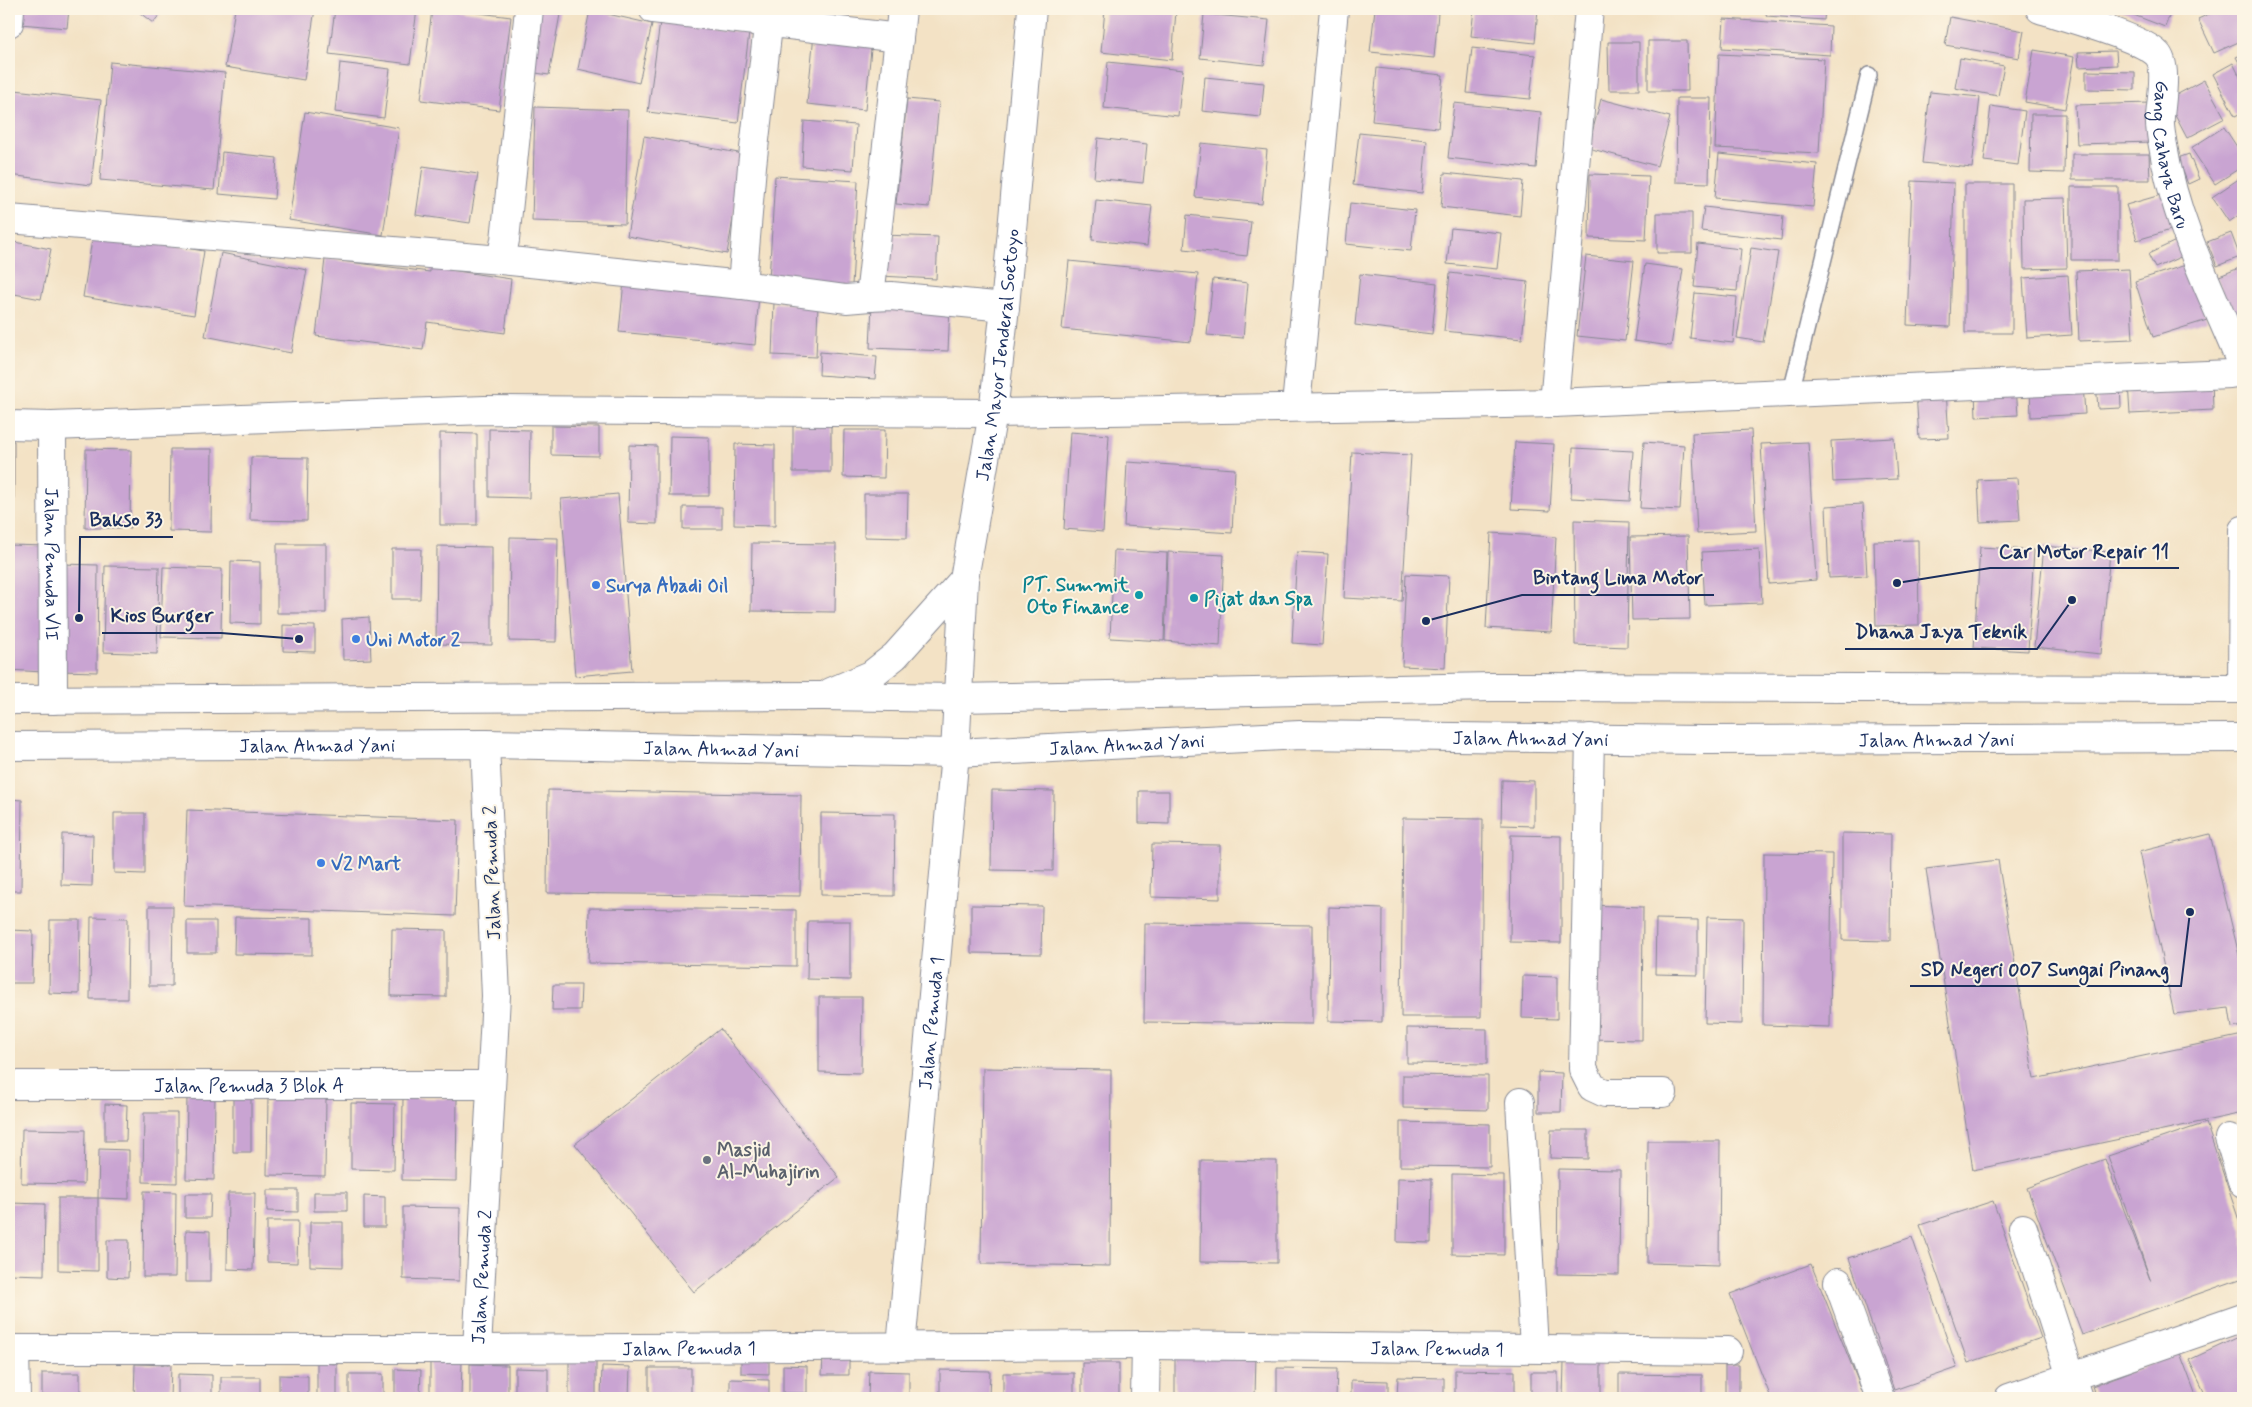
<svg xmlns="http://www.w3.org/2000/svg" width="2252" height="1407" viewBox="0 0 2252 1407" font-family="Mynerve,sans-serif">
	<style>
		.building { fill: #c9a4d2 }
		.lines { fill: none; stroke-linecap: round; stroke-linejoin: round }
		.lane-casing { stroke: #878892; stroke-width: 18 }
		.street-casing { stroke: #878892; stroke-width: 30 }
		.secondary-casing { stroke: #878892; stroke-width: 30 }
		.primary-casing { stroke: #878892; stroke-width: 30 }
		.lane { stroke: #fff; stroke-width: 15 }
		.street { stroke: #fff; stroke-width: 28 }
		.secondary { stroke: #fff; stroke-width: 28 }
		.primary { stroke: #fff; stroke-width: 28 }
		.shop-dot { fill: #3f7fe0; stroke: #fcf5e5; stroke-width: 2 }
		.culture-dot { fill: #0f9aa8; stroke: #fcf5e5; stroke-width: 2 }
		.worship-dot { fill: #6b7280; stroke: #fcf5e5; stroke-width: 2 }
		.labels { text-anchor: middle; stroke-width: 4; stroke-linejoin: round; paint-order: stroke }
		.street-label { font-size: 19px; fill: #1b2f5e; stroke: #fcf5e5 }
		.culture-label { font-size: 19px; font-weight: bold; fill: #0d838f; stroke: #fcf5e5; text-anchor: end }
		.shop-label { font-size: 19px; font-weight: bold; fill: #366cbe; stroke: #fcf5e5; text-anchor: start }
		.worship-label { font-size: 19px; font-weight: bold; fill: #5b616d; stroke: #fcf5e5; text-anchor: start }
		.leader { fill: none; stroke: #1b2f5e; stroke-width: 2 }
		.callout-dot { fill: #1b2f5e; stroke: #fcf5e5; stroke-width: 2 }
		.callout-label { font-size: 20px; text-anchor: middle; font-weight: bold; fill: #1b2f5e; stroke: #fcf5e5; stroke-width: 4; stroke-linejoin: round; paint-order: stroke }
	</style>
	<rect width="100%" height="100%" fill="#fcf5e5"/>
	<filter id="ink" filterUnits="userSpaceOnUse"><feTurbulence type="fractalNoise" baseFrequency=".02" numOctaves="2"/><feDisplacementMap in="SourceGraphic" scale="10" xChannelSelector="R" yChannelSelector="G"/><feConvolveMatrix kernelMatrix="1 2 1 2 8 2 1 2 1" color-interpolation-filters="sRGB"/></filter>
	<filter id="wash" filterUnits="userSpaceOnUse"><feTurbulence type="fractalNoise" baseFrequency=".0096" numOctaves="4" result="noise"/><feDisplacementMap in="SourceGraphic" scale="20" xChannelSelector="R" yChannelSelector="G"/><feGaussianBlur stdDeviation="1.12" result="paint"/><feColorMatrix in="noise" values="0 0 0 0 0 0 0 0 0 0 0 0 0 0 0 0 0 1.4 0 .05"/><feComposite in="paint" operator="in"/></filter>
	<g filter="url(#wash)">
		<rect width="100%" height="100%" fill="#f3e2c5"/>
		<g id="blocks">
			<path class="building" d="M21,9H69L67,28L20,24Z
				M135,9H164L153,23Z
				M235,9H315L304,80L225,67Z
				M335,9H417L410,64L329,54Z
				M432,9H448L511,17L499,110L421,100Z
				M539,9H561L549,75L529,72Z
				M1105,9H1153L1176,11L1172,60L1101,52Z
				M1375,9H1404L1438,13L1434,58L1370,52Z
				M1474,9H1538L1535,43L1471,36Z
				M1767,9H1825L1824,20L1766,16Z
				M2118,9H2172L2165,27Z
				M2220,9H2243V40L2214,53L2198,19Z
				M590,10L652,24L639,83L578,69Z
				M1204,14L1269,20L1264,65L1200,58Z
				M1950,17L2024,31L2019,58L1945,45Z
				M1724,19L1831,26L1830,55L1722,48Z
				M660,22L749,33L738,123L648,112Z
				M814,34L872,39L865,110L807,104Z
				M1648,41H1687L1688,91H1648Z
				M1608,42H1639V90H1609Z
				M1472,48L1535,55L1530,99L1467,93Z
				M2034,50L2074,57L2065,109L2025,102Z
				M2116,51L2117,65L2079,67L2078,52Z
				M1719,54L1824,59L1819,153L1715,148Z
				M2243,54V70L2236,57Z
				M1960,58L2004,66L1998,96L1955,88Z
				M110,62L225,73L214,190L100,180Z
				M1108,62L1183,70L1178,116L1104,108Z
				M340,63L390,69L384,118L335,112Z
				M2233,63L2243,83V112L2235,116L2213,74Z
				M1377,68L1443,75L1438,128L1372,121Z
				M2086,71L2135,72V90L2086,89Z
				M1205,77L1264,83L1261,117L1202,111Z
				M2204,80L2225,118L2187,138L2167,100Z
				M15,90L101,100L91,185L9,175V148Z
				M1930,92L1980,97L1972,168L1922,163Z
				M1677,98H1711L1709,183L1676,182Z
				M907,99L939,102L929,207L896,204Z
				M1601,99L1670,117L1657,166L1588,148Z
				M1454,103L1541,112L1536,168L1448,158Z
				M2151,103L2153,142L2077,144L2075,105Z
				M1991,106L2025,111L2018,165L1984,161Z
				M535,107L628,110L625,224L532,221Z
				M305,112L399,128L383,235L289,220Z
				M2031,114H2065L2064,173L2030,172Z
				M804,121L856,125L853,170L802,166Z
				M2224,127L2243,156V166L2215,184L2191,148Z
				M1359,133L1427,140L1422,193L1353,185Z
				M644,136L744,154L727,254L627,236Z
				M1098,138L1147,144L1143,183L1094,178Z
				M1201,143L1267,150L1262,204L1195,197Z
				M222,152L277,158L274,199L219,194Z
				M1719,154L1817,164L1813,207L1715,198Z
				M2072,154H2149L2150,180H2072Z
				M2189,154L2199,179L2188,184L2178,158Z
				M423,166L478,174L470,223L416,215Z
				M1444,173L1523,181L1520,216L1441,207Z
				M1590,174L1649,176L1646,240L1589,238Z
				M775,176L858,181L852,285L769,280Z
				M2243,176V212L2229,222L2212,197Z
				M1912,181L1954,183L1950,327L1907,325Z
				M1965,184H2012V333H1965Z
				M2071,187H2118V260H2071Z
				M2171,192L2181,227L2137,240L2126,205Z
				M2065,198L2067,268L2024,269L2023,199Z
				M1096,200L1152,206L1147,246L1092,240Z
				M1350,203L1415,210L1411,251L1346,244Z
				M1704,207L1783,216L1781,240L1701,231Z
				M1657,213H1692V253H1657Z
				M1187,215L1251,222L1247,256L1184,249Z
				M1451,228L1501,233L1497,269L1447,264Z
				M2243,230V243L2239,232Z
				M93,233L204,251L194,315L83,297Z
				M2231,233L2240,257L2217,266L2207,242Z
				M883,235L938,237L936,279L881,276Z
				M2178,240L2185,255L2155,268L2148,254Z
				M9,241L51,249L41,299L9,293Z
				M1698,244L1741,249L1737,291L1694,287Z
				M1751,248L1778,252L1763,342L1737,338Z
				M221,253L307,270L291,353L205,336Z
				M1586,256L1634,261L1625,341L1577,336Z
				M325,259L430,272V267L511,279L505,333L427,322L423,350L316,336Z
				M1069,261L1198,274L1191,342L1062,329Z
				M1645,264L1683,269L1671,346L1634,341Z
				M2189,264L2207,320L2153,337L2135,281Z
				M2239,268L2243,279V323L2236,325L2217,277Z
				M2129,269L2133,339L2079,341L2076,271Z
				M1450,273L1528,282L1522,339L1444,331Z
				M1360,274L1437,283L1432,334L1355,325Z
				M2068,275L2072,335L2027,338L2023,278Z
				M1213,279L1248,283L1243,338L1207,335Z
				M624,281L759,295L755,345L619,332Z
				M1695,293L1737,297L1733,343L1690,338Z
				M774,303L818,305L816,357L772,355Z
				M872,304L950,306L948,351L870,348Z
				M820,352L877,357L875,379L819,375Z
				M2212,378L2213,410L2130,414L2128,383Z
				M2120,381L2121,408L2098,409L2096,382Z
				M2083,384L2085,414L2031,417L2030,386Z
				M2016,387L2018,415L1976,417L1975,390Z
				M1946,390L1949,438L1919,439L1916,392Z
				M793,425L831,426V472H793Z
				M551,426L599,427V456L551,455Z
				M489,429L530,430L529,498L489,497Z
				M844,430H885L884,478L843,477Z
				M1751,430L1756,531L1697,534L1692,433Z
				M1070,432L1109,435L1103,532L1064,529Z
				M440,433L477,434V525H440Z
				M670,436L709,437V496H669Z
				M1894,438L1897,479L1833,482L1831,441Z
				M9,441H14V527H9Z
				M1515,442L1554,444L1550,511L1511,509Z
				M1644,442L1684,445L1680,510L1640,508Z
				M1808,442L1816,580L1769,584L1761,444Z
				M735,444L775,445V526L734,525Z
				M629,445L657,446V524L628,523Z
				M1573,448L1633,451L1630,501L1571,498Z
				M86,449L131,450L130,528H85Z
				M170,449H212L211,532L169,531Z
				M1352,452L1411,455L1402,601L1344,598Z
				M251,457L308,458L307,521L250,520Z
				M1127,462L1235,469L1232,533L1124,526Z
				M2017,478L2020,520L1980,522L1978,480Z
				M618,494L632,671L575,676L561,499Z
				M864,494H908L907,538L864,537Z
				M1863,504L1867,576L1829,578L1826,506Z
				M683,507H722V529H683Z
				M1574,520L1629,522L1627,647L1575,645Z
				M1491,533L1556,537L1551,632L1486,628Z
				M1688,536L1690,619L1632,620L1630,537Z
				M510,537L558,538L556,642L509,641Z
				M1918,540L1919,625L1876,626L1874,541Z
				M752,543L836,544L835,612L751,611Z
				M277,544H326V613H277Z
				M9,545L47,546L43,672L9,670Z
				M437,546L492,547V645L436,644Z
				M2044,546L2110,552L2101,654L2034,647Z
				M1980,547L2034,550L2028,651L1974,648Z
				M392,549H421L420,599H392Z
				M1759,549L1762,603L1705,605L1702,552Z
				M1114,550L1167,553L1164,641L1110,638Z
				M1168,552L1224,555L1220,646L1165,641Z
				M1297,552L1328,554L1322,645L1292,643Z
				M231,561L260,562V624L230,623Z
				M61,564L98,565L97,672L60,671Z
				M105,566L159,567L157,654L103,652Z
				M163,567L222,569L221,638L161,637Z
				M1406,574L1449,576L1445,668L1402,666Z
				M369,617L371,659L343,660L342,619Z
				M283,625L315,626V652L283,651Z
				M1502,780L1534,781V826L1501,825Z
				M548,790L801,795L800,896L547,893Z
				M992,790L1054,791L1053,871L991,870Z
				M1139,791H1169V824L1139,823Z
				M9,799L22,800L21,891H9Z
				M187,810L458,820L455,916L184,906Z
				M114,813H145V874L114,873Z
				M821,813L895,814L894,896L821,895Z
				M1403,818L1483,819L1481,1017H1401Z
				M1842,833L1891,834L1890,941L1842,940Z
				M62,834L93,835L92,886L61,885Z
				M2210,834L2243,972V1026L2232,1028L2229,1008L2174,1014L2139,852Z
				M1511,835L1561,836V943L1510,942Z
				M1152,844L1220,845V899L1151,897Z
				M1764,853L1832,854L1830,1027L1763,1025Z
				M1998,860L2034,1079L2243,1035V1113L1973,1170L1926,869Z
				M971,905L1042,906L1041,954L971,953Z
				M1587,905L1643,907L1642,1040L1585,1039Z
				M149,906H173L172,986H149Z
				M1329,907L1383,909L1382,1022L1328,1021Z
				M589,908L796,910V966L588,963Z
				M91,917L128,918L127,999H90Z
				M235,917L312,918V955L234,954Z
				M1707,917L1743,918L1742,1024L1705,1023Z
				M1656,919L1698,920V975L1655,974Z
				M50,920H80L79,994L49,993Z
				M187,921H216V953H187Z
				M808,921H850V980L807,979Z
				M1145,923L1312,925V1024L1144,1022Z
				M392,929L446,930V997L391,996Z
				M9,930L33,931L32,983H9Z
				M1523,976L1557,977V1019L1522,1018Z
				M553,985H581L580,1010H552Z
				M819,997H862L861,1073L819,1072Z
				M1407,1028L1487,1029V1064L1407,1063Z
				M720,1029L839,1177L694,1292L575,1144Z
				M983,1068L1111,1070L1110,1266L981,1264Z
				M1538,1072L1562,1073L1561,1112H1538Z
				M1403,1075L1488,1076V1110L1403,1108Z
				M187,1092L215,1093L214,1180L186,1179Z
				M233,1095H251V1152H233Z
				M268,1095L326,1096L325,1176L267,1175Z
				M403,1098L457,1099L456,1181L402,1180Z
				M351,1103L395,1104L394,1170L351,1169Z
				M105,1104L127,1105L126,1141H105Z
				M144,1113H177V1183L143,1182Z
				M1400,1122L1490,1124V1167L1400,1166Z
				M2206,1123L2243,1232V1278L2082,1335L2027,1188L2105,1159L2151,1282L2108,1156Z
				M22,1129L85,1130L84,1184L21,1183Z
				M1551,1130H1588V1159L1550,1158Z
				M1648,1141H1720L1719,1265L1647,1263Z
				M99,1149L129,1150V1199L98,1198V1271L58,1270V1198H98Z
				M1201,1160L1277,1161V1263L1200,1262Z
				M1558,1169L1620,1170L1619,1275L1557,1274Z
				M1452,1174L1504,1175V1255L1452,1254Z
				M1398,1178L1432,1179L1431,1243L1397,1242Z
				M267,1190H298V1212L267,1211Z
				M144,1191L176,1192L175,1277H143Z
				M314,1192H347V1211H314Z
				M228,1193H255L253,1270L227,1269Z
				M185,1194H211L210,1218H185Z
				M364,1196L385,1197V1227H364Z
				M1993,1201L2041,1338L1968,1363L1920,1225Z
				M9,1203L45,1204L44,1275L9,1274Z
				M403,1207L460,1208L459,1281L403,1279Z
				M267,1221H298L297,1263L267,1262Z
				M310,1222H343V1267L310,1266Z
				M186,1230L210,1231V1282H186Z
				M1912,1237L1957,1368L1894,1390L1849,1258Z
				M107,1240H129L128,1278L107,1277Z
				M1811,1264L1864,1396L1859,1398H1771L1730,1294Z
				M2243,1335V1398H2207L2189,1360Z
				M1175,1353L1256,1354L1255,1398H1175Z
				M2180,1353L2197,1398H2096L2092,1386Z
				M569,1355H596V1398H569Z
				M741,1355H769V1374L741,1373Z
				M823,1356L849,1357V1375H822Z
				M430,1360L462,1361L461,1398H430Z
				M317,1363L337,1364V1398H317Z
				M1082,1363H1119V1398H1082Z
				M1564,1363H1601V1398H1563Z
				M135,1364L171,1365L170,1398H134Z
				M470,1364L508,1365V1398H470Z
				M783,1365L807,1366V1393H783Z
				M1725,1365H1739V1398H1725Z
				M602,1366L630,1367L629,1398H601Z
				M515,1368L548,1369V1398H515Z
				M649,1368H691V1398H649Z
				M1277,1368L1337,1369L1336,1398H1277Z
				M395,1369L421,1370L420,1398H395Z
				M940,1370L990,1371L989,1398H940Z
				M1455,1370L1515,1371V1398H1455Z
				M869,1371L909,1372V1398H868Z
				M1531,1372H1558V1398H1531Z
				M42,1373H80V1398H42Z
				M1003,1373H1074V1398H1003Z
				M178,1374L212,1375V1398H178Z
				M349,1374H383V1398H349Z
				M1619,1374L1702,1375V1398H1619Z
				M279,1375L308,1376V1398H279Z
				M221,1377H260V1398H221Z
				M1398,1377L1444,1378V1398H1397Z
				M730,1379L769,1380V1398H730Z
				M1351,1380L1388,1381V1398H1351Z
				M820,1396L843,1397V1398H820Z"/>
		</g>
	</g>
	<g filter="url(#ink)">
		<use href="#blocks" fill-opacity="0" stroke="#878892" stroke-width="1"/>
		<g class="lines">
			<g class="lane-casing">
				<path id="lane" d="M1791,392L1869,75"/>
			</g>
			<g class="street-casing">
				<g id="street">
					<path d="M653,9L899,38L870,297L891,296L1005,307"/>
					<path id="s1" d="M2040,9C2065,17 2141,37 2157,54C2168,65 2161,102 2160,117C2159,127 2162,140 2164,151C2176,225 2215,299 2243,368"/>
					<path d="M9,23L10,9"/>
					<path d="M899,38L902,9"/>
					<path d="M9,219L501,260L505,240L529,9"/>
					<path d="M501,260L742,285L846,299L870,297"/>
					<path d="M742,285L752,166L770,9"/>
					<path d="M1554,403L1589,9"/>
					<path d="M1296,406L1334,9"/>
					<path d="M9,425L52,426L485,410L993,413L1554,403L2230,374L2243,372"/>
					<path id="s2" d="M52,426L53,700"/>
					<path d="M2242,689L2243,530"/>
					<path d="M1590,738L1583,1069L1592,1087L1605,1093H1663"/>
					<path id="s3" d="M9,1085H490"/>
					<path d="M1520,1102L1534,1348"/>
					<path d="M2229,1138L2243,1184"/>
					<path d="M2023,1228L2078,1398"/>
					<path d="M1838,1282L1880,1398"/>
					<path id="s4" d="M901,1347L955,753"/>
					<path id="s5" d="M9,1349H477L1146,1345L1728,1351"/>
					<path d="M15,1349L16,1398"/>
					<path id="s6" d="M477,1349L496,996L485,744"/>
					<path d="M1145,1398L1146,1345"/>
					<path d="M2009,1398L2243,1317"/>
				</g>
			</g>
			<g class="secondary-casing">
				<g id="secondary">
					<path id="s7" d="M955,753L964,579L993,413L1005,307L1032,9"/>
				</g>
			</g>
			<g class="primary-casing">
				<g id="primary">
					<path d="M831,692L871,675L895,656L964,579"/>
					<path d="M9,700L823,696L958,698L1492,687L2243,689"/>
					<path id="s8" d="M9,746L485,744L955,753L1300,735L1703,740L2243,738"/>
				</g>
			</g>
			<use href="#lane" class="lane"/>
			<use href="#street" class="street"/>
			<use href="#secondary" class="secondary"/>
			<use href="#primary" class="primary"/>
		</g>
	</g>
	<g class="shop-dot">
		<circle cx="596" cy="585" r="5"/>
		<circle cx="356" cy="639" r="5"/>
		<circle cx="321" cy="863" r="5"/>
	</g>
	<g class="culture-dot">
		<circle cx="1139" cy="595" r="5"/>
		<circle cx="1194" cy="598" r="5"/>
	</g>
	<circle class="worship-dot" cx="707" cy="1160" r="5"/>
	<g class="labels">
		<g class="street-label">
			<text dy="7" stroke="none"><textPath href="#s1" startOffset="229">Gang Cahaya Baru</textPath></text>
			<text dy="7" stroke="none"><textPath href="#s7" startOffset="401">Jalan Mayor Jenderal Soetoyo</textPath></text>
			<text dy="7" stroke="none"><textPath href="#s2" startOffset="138">Jalan Pemuda VII</textPath></text>
			<text dy="7" stroke="none"><textPath href="#s8" startOffset="1522">Jalan Ahmad Yani</textPath></text>
			<text dy="7" stroke="none"><textPath href="#s8" startOffset="1928">Jalan Ahmad Yani</textPath></text>
			<text dy="7" stroke="none"><textPath href="#s8" startOffset="1118">Jalan Ahmad Yani</textPath></text>
			<text dy="7" stroke="none"><textPath href="#s8" startOffset="308">Jalan Ahmad Yani</textPath></text>
			<text dy="7" stroke="none"><textPath href="#s8" startOffset="712">Jalan Ahmad Yani</textPath></text>
			<text transform="translate(491 873) rotate(-92)" y="7">Jalan Pemuda 2</text>
			<text dy="7" stroke="none"><textPath href="#s4" startOffset="325">Jalan Pemuda 1</textPath></text>
			<text dy="7" stroke="none"><textPath href="#s3" startOffset="240">Jalan Pemuda 3 Blok A</textPath></text>
			<text dy="7" stroke="none"><textPath href="#s6" startOffset="72">Jalan Pemuda 2</textPath></text>
			<text dy="7" stroke="none"><textPath href="#s5" startOffset="680">Jalan Pemuda 1</textPath></text>
			<text dy="7" stroke="none"><textPath href="#s5" startOffset="1428">Jalan Pemuda 1</textPath></text>
		</g>
		<g class="culture-label">
			<text x="1129" y="591">PT. Summit<tspan x="1129" dy="22">Oto Finance</tspan></text>
			<text x="1204" y="605" text-anchor="start">Pijat dan Spa</text>
		</g>
		<g class="shop-label">
			<text x="606" y="592">Surya Abadi Oil</text>
			<text x="366" y="646">Uni Motor 2</text>
			<text x="331" y="870">V2 Mart</text>
		</g>
		<g class="worship-label">
			<text x="717" y="1156">Masjid<tspan x="717" dy="22">Al-Muhajirin</tspan></text>
		</g>
	</g>
	<path class="leader" d="M79 618L80 537H173M1897 583L1990 568H2179M1426 621L1522 595H1714M299 639L221 633H102M2072 600L2037 649H1845M2190 912L2181 986H1910"/>
	<g class="callout-dot">
		<circle cx="79" cy="618" r="5"/>
		<circle cx="1897" cy="583" r="5"/>
		<circle cx="1426" cy="621" r="5"/>
		<circle cx="299" cy="639" r="5"/>
		<circle cx="2072" cy="600" r="5"/>
		<circle cx="2190" cy="912" r="5"/>
	</g>
	<g class="callout-label">
		<text x="126" y="526">Bakso 33</text>
		<text x="2084" y="558">Car Motor Repair 11</text>
		<text x="1618" y="584">Bintang Lima Motor</text>
		<text x="162" y="622">Kios Burger</text>
		<text x="1941" y="638">Dhana Jaya Teknik</text>
		<text x="2045" y="976">SD Negeri 007 Sungai Pinang</text>
	</g>
	<rect width="2252" height="1407" fill="none" stroke="#fcf5e5" stroke-width="30"/>
</svg>
